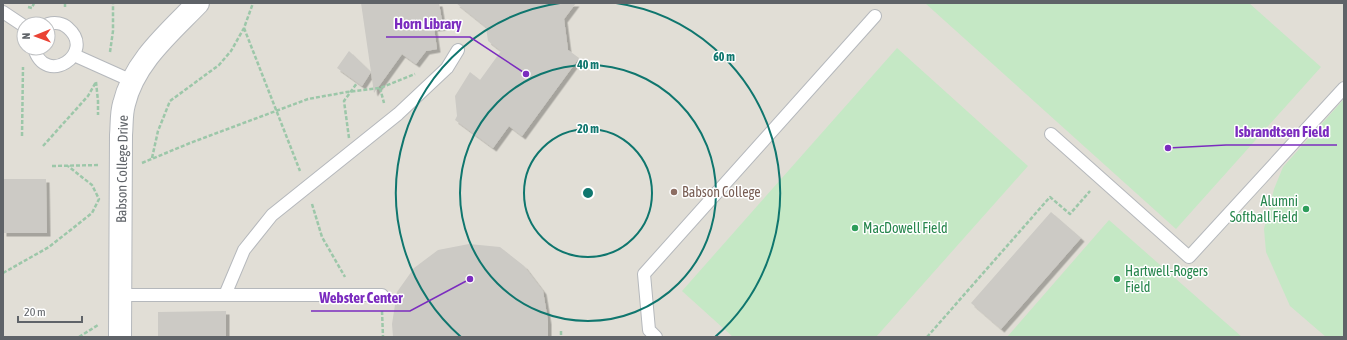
<svg xmlns="http://www.w3.org/2000/svg" width="1347" height="340" viewBox="0 0 1347 340" font-family="'Asap Condensed',sans-serif">
	<style>
		.education { fill: #e1ded6; fill-rule: evenodd }
		.green { fill: #c5e8c5 }
		.building { fill: #cccac5; filter: url(#shadow) }
		.lines { fill: none; stroke-linecap: round; stroke-linejoin: round }
		.service-casing { stroke: #b5b8bc; stroke-width: 14 }
		.minor-casing { stroke: #b5b8bc; stroke-width: 24 }
		.path { stroke: #9cc7a9; stroke-width: 2.5; stroke-dasharray: 4 2; stroke-linecap: butt }
		.service { stroke: #fff; stroke-width: 12 }
		.minor { stroke: #fff; stroke-width: 22 }
		.path-bridge { stroke: #9cc7a9; stroke-width: 2.5; stroke-dasharray: 4 2; stroke-linecap: butt }
		.ring { fill: none; stroke: #0f766e; stroke-width: 2 }
		.education-dot { fill: #8d6e63; stroke: #fff; stroke-width: 1.5 }
		.leisure-dot { fill: #2e9e5b; stroke: #fff; stroke-width: 1.5 }
		.labels { text-anchor: middle; stroke-width: 3; stroke-linejoin: round; paint-order: stroke }
		.street-label { font-size: 14px; fill: #5f6368; stroke: #fff }
		.education-label { font-size: 14px; fill: #785e54; stroke: #fff; text-anchor: start }
		.leisure-label { font-size: 14px; fill: #27864d; stroke: #fff; text-anchor: start }
		.centre { fill: #0f766e; stroke: #fff; stroke-width: 2 }
		.ring-label { font-size: 12px; text-anchor: middle; font-weight: bold; fill: #0f766e; stroke: #fff; stroke-width: 3; stroke-linejoin: round; paint-order: stroke }
		.leader { fill: none; stroke: #7b2cbf; stroke-width: 1.5 }
		.callout-dot { fill: #7b2cbf; stroke: #fff; stroke-width: 1.5 }
		.callout-label { font-size: 15px; text-anchor: middle; font-weight: bold; fill: #7b2cbf; stroke: #fff; stroke-width: 3; stroke-linejoin: round; paint-order: stroke }
	</style>
	<defs>
		<filter id="shadow"><feDropShadow dx="3.5" dy="3.5" stdDeviation="0" flood-color="#0004"/></filter>
	</defs>
	<rect width="100%" height="100%" fill="#f1efe8"/>
	<path class="education" d="M3,3H1344V337H3ZM24,24H48V48H24Z"/>
	<path class="green" d="M925,3H1249L1321,67L1176,229Z
		M897,48L1028,166L876,337H733L682,291Z
		M1344,99V337H1326L1290,306L1266,252L1264,229L1274,189L1283,167Z
		M1109,220L1242,337H1007Z"/>
	<path class="building" d="M361,3H439L443,27L434,28L437,49L426,51L416,64L402,54L374,93L371,72L362,86L337,68L349,51L371,72Z
		M456,3H576L564,19L568,50L579,58L522,136L509,126L493,148L455,120L457,116L455,96L470,72L480,80L501,51L488,41L486,27Z
		M3,179H46L47,233H3Z
		M1051,212L1081,238L1001,329L971,303Z
		M469,244L500,247L524,266L543,291L548,321V337H393L392,324L397,292L414,268L438,250Z
		M226,311V337H158V312Z"/>
	<g class="lines">
		<g class="service-casing">
			<path id="service" d="M3,12L24,26
				M34,48C45,88 97,53 68,28C63,23 55,22 48,24
				M74,55L132,81
				M1051,134L1189,257L1344,88
				M121,295H382
				M225,295L244,250L272,215L398,114L447,68L458,50
				M656,337L649,330L644,274L875,16"/>
		</g>
		<g class="minor-casing">
			<path id="minor" d="M120,337L121,135C122,125 121,114 124,104C134,62 169,33 198,3"/>
		</g>
		<path class="path" d="M65,3V8H66
			M28,7L32,8L34,3
			M244,28L300,171
			M110,52L113,31V3
			M96,82L98,101V115
			M380,88L384,103
			M22,136L23,67
			M43,146L88,96L96,82
			M152,158L158,131L170,101L219,65L231,51L244,28L253,3
			M142,163L190,143L308,99L347,92L380,88L415,74
			M52,166L100,165
			M312,204L322,237L345,277
			M3,273L49,247L92,213L99,199L92,185L68,166
			M382,311L383,337
			M561,331V337
			M79,337L98,325
			M927,337L1050,197L1070,214L1090,191"/>
		<use href="#service" class="service"/>
		<use href="#minor" class="minor"/>
		<path class="path-bridge" d="M349,138L344,101L357,83"/>
	</g>
	<g class="ring">
		<circle cx="588" cy="193" r="64"/>
		<circle cx="588" cy="193" r="128"/>
		<path d="M461 337A192 192 0 0 1 560 3M616 3A192 192 0 0 1 715 337"/>
	</g>
	<circle class="education-dot" cx="674" cy="192" r="4"/>
	<g class="leisure-dot">
		<circle cx="1306" cy="209" r="4"/>
		<circle cx="855" cy="228" r="4"/>
		<circle cx="1117" cy="279" r="4"/>
	</g>
	<g class="labels">
		<g class="street-label">
			<text transform="translate(122 169) rotate(-89)" y="5">Babson College Drive</text>
		</g>
		<g class="education-label">
			<text x="682" y="197">Babson College</text>
		</g>
		<g class="leisure-label">
			<text x="1298" y="206" text-anchor="end">Alumni<tspan x="1298" dy="16">Softball Field</tspan></text>
			<text x="863" y="233">MacDowell Field</text>
			<text x="1125" y="276">Hartwell-Rogers<tspan x="1125" dy="16">Field</tspan></text>
		</g>
	</g>
	<circle cx="588" cy="193" r="6" class="centre"/>
	<g class="ring-label">
		<text x="724" y="61">60 m</text>
		<text x="588" y="69">40 m</text>
		<text x="588" y="133">20 m</text>
	</g>
	<path class="leader" d="M526 74L470 37H386M1168 148L1226 145H1337M470 279L410 311H311"/>
	<g class="callout-dot">
		<circle cx="526" cy="74" r="4"/>
		<circle cx="1168" cy="148" r="4"/>
		<circle cx="470" cy="279" r="4"/>
	</g>
	<g class="callout-label">
		<text x="428" y="29">Horn Library</text>
		<text x="1282" y="137">Isbrandtsen Field</text>
		<text x="361" y="303">Webster Center</text>
	</g>
	<rect width="1347" height="340" fill="none" stroke="#5f6368" stroke-width="8"/>
	<g transform="translate(36 36) rotate(269)"><circle r="19" fill="#ffffff" stroke="#bfc1c3"/>
	<path d="M0-3L7 15L0 10L-7 15Z" fill="#ea4335"/>
	<text y="-6" font-size="11" font-weight="bold" text-anchor="middle" fill="#5f6368">N</text>
	</g>
	<path d="M18 316v6h64v-6" fill="none" stroke="#5f6368" stroke-width="2"/>
	<text x="24" y="316" font-size="12" fill="#5f6368" stroke="#ffffff" stroke-width="3" paint-order="stroke">20 m</text>
</svg>
